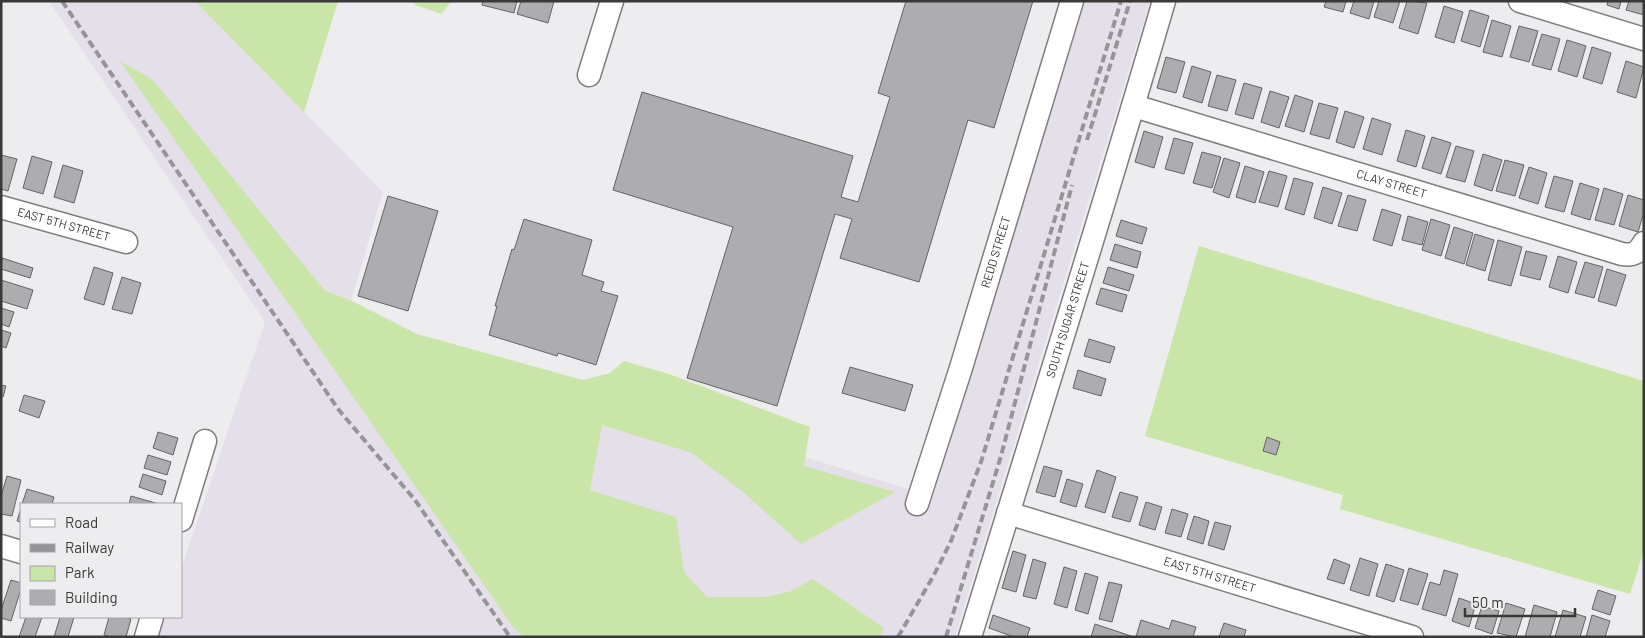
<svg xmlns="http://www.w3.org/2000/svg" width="1645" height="638" viewBox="0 0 1645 638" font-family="Barlow,sans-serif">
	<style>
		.built { fill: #e5dfe9 }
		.green { fill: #c9e5a7 }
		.building { fill: #adacaf; stroke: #646366 }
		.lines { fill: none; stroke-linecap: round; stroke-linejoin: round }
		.minor-casing { stroke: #7e7d80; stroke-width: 25 }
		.minor { stroke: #fff; stroke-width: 22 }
		.rail { stroke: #959496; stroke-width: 4; stroke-dasharray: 8 4; stroke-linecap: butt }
		.labels { text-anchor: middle; stroke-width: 5; stroke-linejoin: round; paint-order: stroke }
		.street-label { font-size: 12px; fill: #39393a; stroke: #edecef }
	</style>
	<rect width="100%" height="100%" fill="#edecef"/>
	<path class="built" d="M49,1H195L383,192L347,314L933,497L1083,1H1150L955,637H158L165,617H181V569L265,322Z"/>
	<path class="green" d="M195,1H338L304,112Z
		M413,1H452L441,14L415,5Z
		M120,61L152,79L325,291L350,300L417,334L583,380L610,373L624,361L669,374L810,427L804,466L895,492L801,544L743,492L692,453L602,425L590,490L676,517L684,572L707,597H765L789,592L813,579L884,628L879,637H524L513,627Z
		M1199,246L1644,381V550L1630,594L1340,509L1343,495L1145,436Z"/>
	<path class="building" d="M483,1H517L514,13L482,5Z
		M521,1H554L548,23L517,14Z
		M906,1H1033L994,128L968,120L919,282L840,258L852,219L835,214L777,406L687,378L733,227L613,190L642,92L853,156L841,197L858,202L890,97L878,93Z
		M1326,1H1346L1343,12L1324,7Z
		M1354,1H1374L1369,19L1350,13Z
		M1379,1H1400L1393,23L1374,17Z
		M1407,1L1427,3L1418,34L1399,28Z
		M1608,1H1621L1619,9L1607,5Z
		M1629,1H1644V15L1626,10Z
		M1444,6L1463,12L1454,43L1435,37Z
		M1470,10L1489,16L1480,47L1461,41Z
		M1492,20L1511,26L1502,57L1483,52Z
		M1519,26L1538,31L1529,62L1510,57Z
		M1542,34L1560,39L1551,70L1532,65Z
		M1567,40L1586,46L1577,77L1558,71Z
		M1592,47L1611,53L1602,84L1583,78Z
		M1166,57L1185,62L1176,93L1157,88Z
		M1626,61L1644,67L1636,98L1617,92Z
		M1192,66L1211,72L1202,103L1183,97Z
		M1217,75L1236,80L1227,111L1208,106Z
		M1244,83L1262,88L1253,119L1235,114Z
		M1270,91L1289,97L1279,128L1261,122Z
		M1295,95L1313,101L1304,132L1285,126Z
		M1319,103L1338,108L1329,139L1310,134Z
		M1345,111L1364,117L1354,148L1336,142Z
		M1372,118L1391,124L1382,155L1363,149Z
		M1406,130L1425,136L1416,167L1397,161Z
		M1144,131L1163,137L1154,168L1135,162Z
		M1432,137L1451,143L1441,174L1422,168Z
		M1174,138L1193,143L1184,174L1165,169Z
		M1456,146L1474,151L1465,182L1446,177Z
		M1202,152L1221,157L1212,188L1193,183Z
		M1483,154L1502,160L1492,191L1474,185Z
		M1,155L17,159L8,191L1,189Z
		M32,156L52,162L43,194L23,188Z
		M1224,158L1240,163L1229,198L1213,192Z
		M1505,160L1524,165L1515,196L1496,191Z
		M63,165L83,171L74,203L54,197Z
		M1245,166L1264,172L1255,203L1236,197Z
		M1529,167L1547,173L1538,204L1519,198Z
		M1269,171L1287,176L1278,207L1259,202Z
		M1554,176L1573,181L1564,212L1545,207Z
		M1294,178L1313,183L1304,215L1285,209Z
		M1580,183L1599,189L1590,220L1571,214Z
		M1323,187L1342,193L1332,224L1314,218Z
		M1604,188L1623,194L1614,225L1595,220Z
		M1348,195L1366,200L1357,231L1338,226Z
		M1628,195L1644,200V212L1638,232L1619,226Z
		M388,196L438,211L408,311L358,296Z
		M1382,209L1401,215L1392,246L1373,240Z
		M1408,216L1428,222L1422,245L1402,240Z
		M524,219L592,240L582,275L604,282L601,291L618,296L596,365L558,353L557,356L489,335L497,306H495L512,249L514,250Z
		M1431,219L1450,225L1441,256L1422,250Z
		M1121,220L1147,228L1142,244L1116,236Z
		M1454,227L1473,233L1464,264L1445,258Z
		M1475,234L1494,240L1485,271L1466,265Z
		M1498,240L1522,247L1511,286L1488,280Z
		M1115,244L1141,252L1137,268L1110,260Z
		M1526,251L1547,256L1540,280L1520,275Z
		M1558,256L1577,262L1568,293L1549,287Z
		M2,258L33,268L30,278L1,269Z
		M1585,262L1603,267L1594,298L1575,293Z
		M94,267L113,273L104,305L84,299Z
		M1108,267L1134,275L1129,291L1103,283Z
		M1607,269L1626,275L1616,306L1598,301Z
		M122,277L141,283L132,314L112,309Z
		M1,280L33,290L27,309L1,301Z
		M1101,288L1127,295L1122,312L1096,304Z
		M1,308L14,312L9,327L1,324Z
		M1,330L11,333L6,348L1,346Z
		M1089,339L1115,347L1110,363L1084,356Z
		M850,367L913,385L905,411L842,393Z
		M1078,370L1106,379L1101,396L1073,388Z
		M1,385L6,386L3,397L1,396Z
		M24,395L45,401L39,418L19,411Z
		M158,432L178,438L173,455L153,448Z
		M1267,437L1280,442L1276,455L1263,451Z
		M148,455L171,462L167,475L144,468Z
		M1044,466L1062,471L1055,497L1036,492Z
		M1097,470L1116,477L1105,513L1085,507Z
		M143,474L166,481L162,495L139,487Z
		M7,476L21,480L12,516L1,514V496Z
		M1067,479L1083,484L1076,507L1060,502Z
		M27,489L54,497L52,504H22Z
		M1120,492L1138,497L1130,522L1112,517Z
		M131,496L159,504H129Z
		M1146,502L1162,507L1155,530L1139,525Z
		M21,508V522L17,521Z
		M1172,509L1188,514L1181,537L1165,533Z
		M1194,516L1209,521L1203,544L1187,539Z
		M1215,522L1231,526L1224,550L1208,545Z
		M1013,551L1026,555L1016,592L1002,588Z
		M1360,558L1378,564L1369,596L1350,590Z
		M1033,559L1046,563L1036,599L1023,596Z
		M1334,559L1350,565L1344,584L1327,579Z
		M1386,564L1404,570L1394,602L1376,596Z
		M1064,567L1077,571L1067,608L1054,604Z
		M1409,568L1428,574L1418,605L1400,600Z
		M1444,570L1458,574L1446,616L1422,609L1430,582L1440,585Z
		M1085,573L1098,577L1088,614L1075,610Z
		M11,580L21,583V589L11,621L1,618V610Z
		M1109,582L1122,585L1112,622L1099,619Z
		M1598,590L1616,596L1610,615L1592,609Z
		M1459,598L1476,604L1469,627L1452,621Z
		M1506,603L1525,609L1516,637L1497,633Z
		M1534,605L1557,612L1550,637H1525Z
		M1482,606L1499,611L1492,634L1475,628Z
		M1563,610L1586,617L1580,637H1555Z
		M993,615L1030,628L1027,637H1014L989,628Z
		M1592,615L1610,621L1605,637H1586Z
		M26,617H42L35,637H19Z
		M60,617H74L68,637H54Z
		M109,617H124L131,619L126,637H111L104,635Z
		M1141,620L1169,629L1172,620L1196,627L1193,637H1136Z
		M1224,623L1246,630L1244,637H1219Z
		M1095,624L1134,637H1091Z"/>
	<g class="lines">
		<g class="minor-casing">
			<g id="minor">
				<path d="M1520,1L1644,39"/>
				<path d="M589,75L612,1"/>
				<path id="s1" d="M1134,106L1622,254C1633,256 1638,253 1644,243"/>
				<path id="s2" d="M1,207L126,242"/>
				<path id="s3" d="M917,504L960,371L1072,1"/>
				<path id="s4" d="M1008,513L1412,637"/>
				<path d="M181,520L205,441"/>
				<path d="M1,546L21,552"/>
				<path d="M146,637L152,617"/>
				<path id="s5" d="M970,637C1035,425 1102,214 1164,1"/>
			</g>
		</g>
		<use href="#minor" class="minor"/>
		<path class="rail" d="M62,1L338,409L415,500L510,637
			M1087,140L1130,1
			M898,637L934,575L951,541L981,462L1121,1
			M946,637L1001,456L1072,185"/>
	</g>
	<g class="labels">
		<g class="street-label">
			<text dy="4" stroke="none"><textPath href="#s1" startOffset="269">CLAY STREET</textPath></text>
			<text dy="4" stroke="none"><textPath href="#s2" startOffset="65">EAST 5TH STREET</textPath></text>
			<text dy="4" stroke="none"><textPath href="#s3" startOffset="264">REDD STREET</textPath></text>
			<text dy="4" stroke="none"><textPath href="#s5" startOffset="332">SOUTH SUGAR STREET</textPath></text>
			<text dy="4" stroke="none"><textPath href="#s4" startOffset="211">EAST 5TH STREET</textPath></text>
		</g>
	</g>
	<rect width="1645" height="638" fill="none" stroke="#39393a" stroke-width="5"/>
	<rect x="20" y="503" width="162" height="115" fill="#edecef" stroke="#a5a4a7"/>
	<rect x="30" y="519" width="25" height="8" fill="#ffffff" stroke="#a5a4a7"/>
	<text x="65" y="528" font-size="15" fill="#39393a">Road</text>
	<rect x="30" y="544" width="25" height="8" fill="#959496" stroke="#a5a4a7"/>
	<text x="65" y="553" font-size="15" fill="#39393a">Railway</text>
	<rect x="30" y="566" width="25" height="15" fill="#c9e5a7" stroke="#a5a4a7"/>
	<text x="65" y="578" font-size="15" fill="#39393a">Park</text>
	<rect x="30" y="590" width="25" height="15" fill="#adacaf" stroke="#a5a4a7"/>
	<text x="65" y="603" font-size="15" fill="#39393a">Building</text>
	<path d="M1465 608v8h110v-8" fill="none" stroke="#39393a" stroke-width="2.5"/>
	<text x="1472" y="608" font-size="15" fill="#39393a" stroke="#edecef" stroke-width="4" paint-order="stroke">50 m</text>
</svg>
